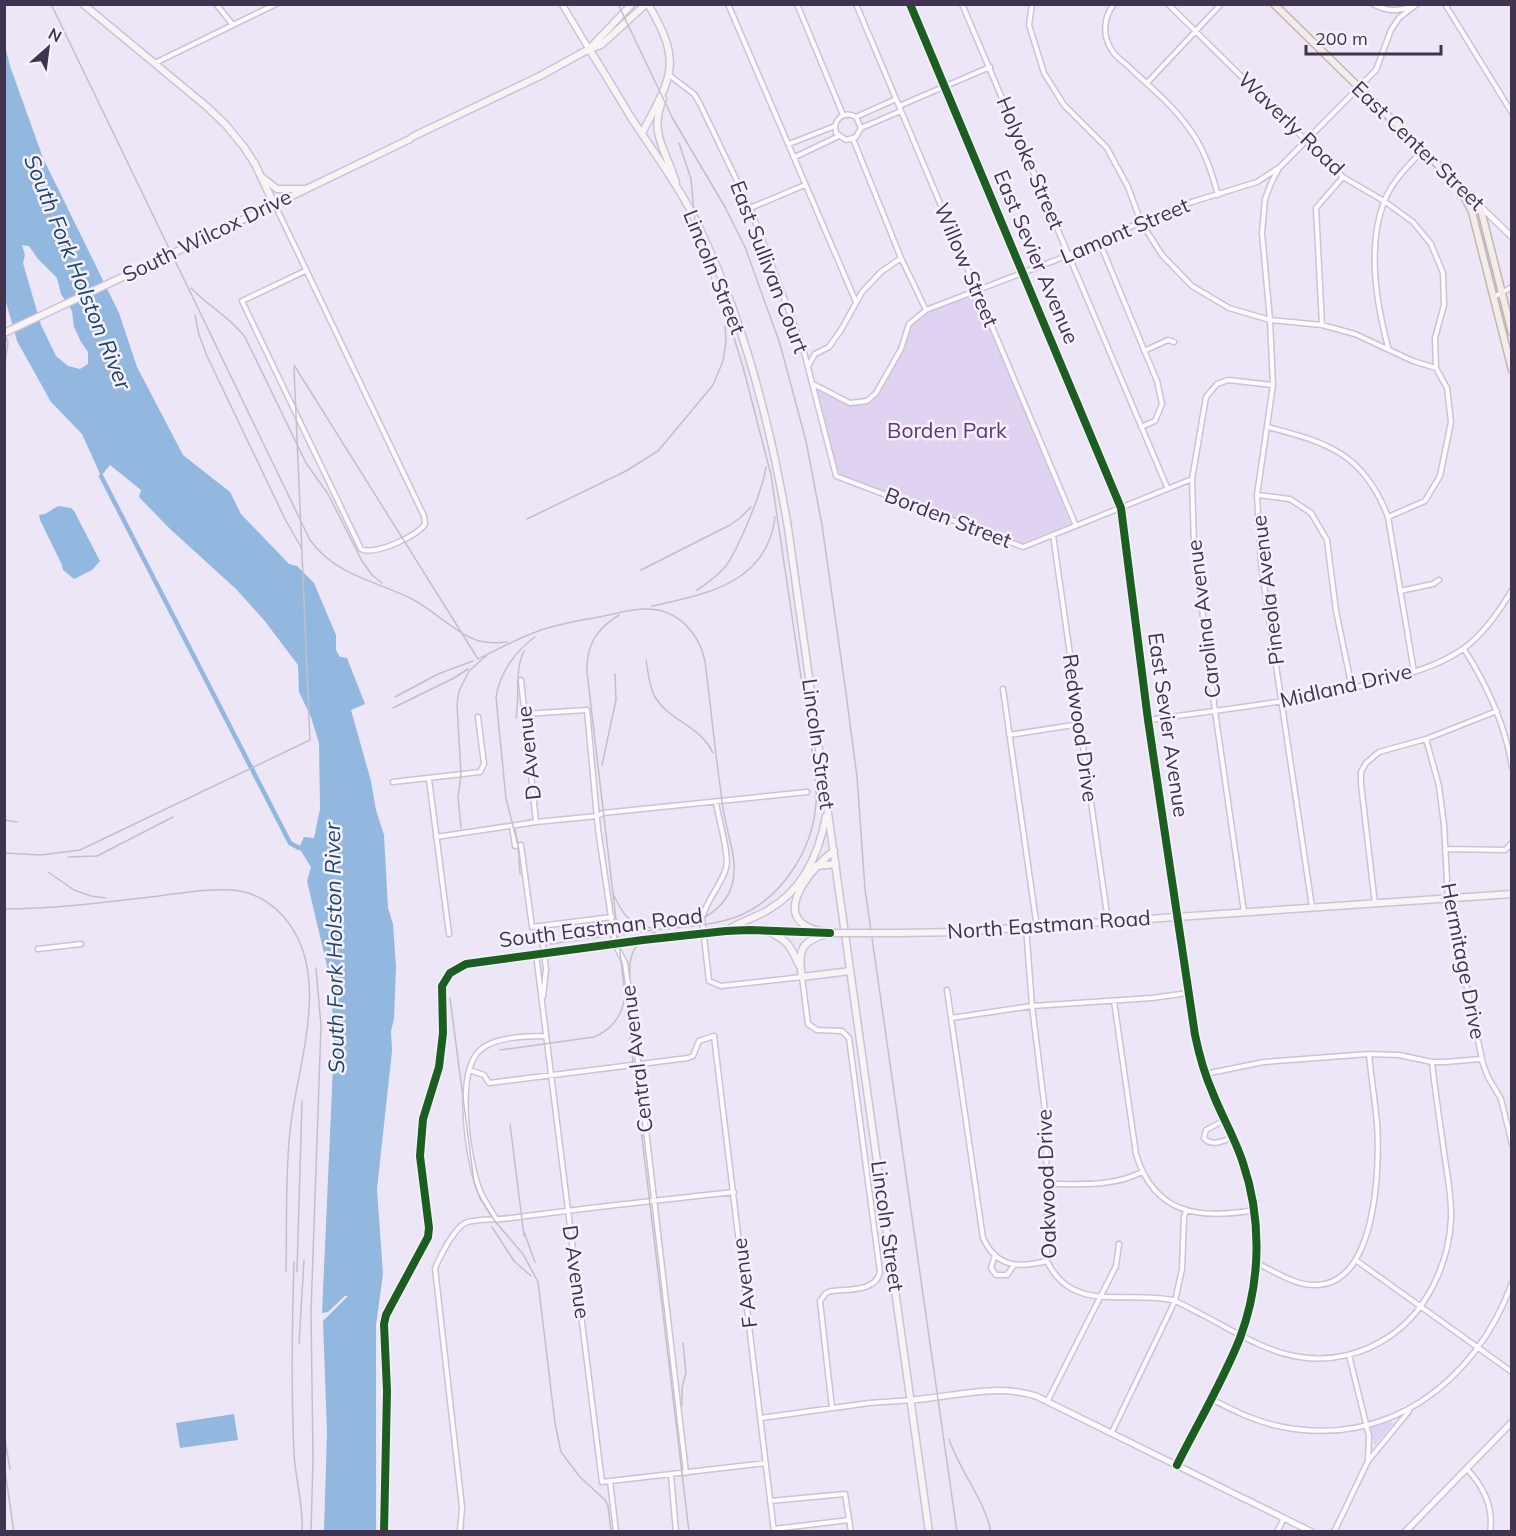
<svg xmlns="http://www.w3.org/2000/svg" width="1516" height="1536" viewBox="0 0 1516 1536" font-family="Mulish,sans-serif">
	<style>
		.green { fill: #e0d2f1 }
		.water { fill: #92b8e0; fill-rule: evenodd }
		.lines { fill: none; stroke-linecap: round; stroke-linejoin: round }
		.canal { stroke: #92b8e0; stroke-width: 4.5 }
		.minor-casing { stroke: #ccc2d7; stroke-width: 7 }
		.tertiary-casing { stroke: #ccc2d7; stroke-width: 8 }
		.secondary-casing { stroke: #ccc2d7; stroke-width: 9 }
		.primary-casing { stroke: #c2b5b5; stroke-width: 9 }
		.minor { stroke: #fcfbfe; stroke-width: 4 }
		.tertiary { stroke: #fcfbfe; stroke-width: 5 }
		.secondary { stroke: #f7f4f4; stroke-width: 6 }
		.primary { stroke: #f3ece9; stroke-width: 6 }
		.rail { stroke: #c2c0c6; stroke-width: 1.5 }
		.minor-bridge-casing { stroke: #ccc2d7; stroke-width: 7; stroke-linecap: butt }
		.secondary-bridge-casing { stroke: #ccc2d7; stroke-width: 9; stroke-linecap: butt }
		.minor-bridge { stroke: #fcfbfe; stroke-width: 4 }
		.secondary-bridge { stroke: #f7f4f4; stroke-width: 6 }
		.cycleway-casing { stroke: #f6f0ff; stroke-width: 11 }
		.cycleway { stroke: #1b5e20; stroke-width: 8 }
		.labels { text-anchor: middle; stroke-width: 5; stroke-linejoin: round; paint-order: stroke }
		.street-label { font-size: 21px; fill: #40334f; stroke: #f6f0ff }
		.park-label { font-size: 21px; fill: #5b347f; stroke: #f6f0ff }
		.water-label { font-size: 22px; font-style: italic; fill: #1b4768; stroke: #f6f0ff }
	</style>
	<rect width="100%" height="100%" fill="#ede6f6"/>
	<path class="green" d="M975,293L1071,524L1022,543L838,477L816,385C838,397 854,412 876,393L912,325L926,310Z
		M1387,1421H1392L1393,1424L1374,1446L1371,1428Z"/>
	<path class="water" d="M4,42L10,66L43,158L119,313L137,367L183,455L230,492L241,514L289,564L297,566L314,583L336,635V650L340,657L347,658L365,704L351,710L371,781L376,810L384,835L388,908L393,924L396,967L394,1019L391,1031L392,1051L377,1189L383,1274L376,1325V1531H324L327,1433L323,1321L348,1296H345L328,1312L322,1313L334,1044L331,983L307,881L311,867L299,848L304,837L314,838L320,809L319,743L311,717L299,692L298,665L264,620L236,589L169,528L139,497L141,490L110,465L101,476L82,434L51,402L17,341L4,295ZM22,245L29,246L38,259L57,278L61,294L72,311L74,327L81,342L88,352V364L80,369L68,366L56,356L41,325L23,263L25,255Z
		M58,506L71,508L74,511L100,561L92,570L74,579L63,570L62,565L40,520L39,515L45,514Z
		M234,1414L238,1440L180,1448L176,1423Z"/>
	<g class="lines">
		<path class="canal" d="M101,476L290,843L299,848"/>
		<g class="minor-casing">
			<path id="minor" d="M216,4L233,25
				M728,4L856,302
				M797,4L843,115
				M856,4L1076,526
				M962,4L1167,487
				M1032,4L1029,25L1044,73L1064,105L1107,148L1128,187L1141,222L1162,255L1192,286L1229,308L1270,320L1322,325L1355,334L1413,361L1436,368
				M1114,4C1103,18 1102,37 1113,52C1118,59 1127,64 1133,71C1152,88 1173,106 1188,127C1204,148 1211,170 1218,195
				M1168,4L1343,177L1384,201L1413,222L1431,244L1443,273L1444,305L1435,338L1436,368L1447,388L1451,422L1440,476L1425,501L1388,517
				M1373,4C1387,12 1397,11 1412,7
				M1445,4L1512,113
				M155,63L276,4
				M669,75L694,94L700,104L750,208L803,348L836,476L1023,547L1192,479
				M1147,83L1221,4
				M899,106L990,67
				M856,117L896,99
				M861,128L901,111
				M853,139L901,258L926,310
				M789,144L835,126C838,115 847,112 856,117L861,128L856,137L846,140L836,133L835,126
				M795,157L839,136
				M1278,170L1272,181L1265,199L1262,233L1270,320L1273,385L1257,495L1261,564L1312,907
				M275,205L424,516L425,524C418,536 374,556 361,549L242,301L305,271
				M750,208L805,185
				M1099,241L1157,381L1162,404L1155,421L1141,427
				M1494,297L1512,287
				M1322,325L1316,208L1343,177
				M1388,347C1376,302 1367,246 1384,202C1392,181 1408,166 1423,150
				M1144,351L1168,340L1174,342
				M808,366L815,354L829,347L841,330L862,292L881,272L901,258
				M813,384L850,403L867,401L876,393L901,349L909,324L926,310L1069,255L1141,222L1192,202L1257,182L1280,167L1376,70L1391,30L1399,18L1417,4
				M1268,427C1329,443 1364,454 1388,517L1414,672
				M1257,495L1290,499L1311,513L1327,540L1336,611L1352,688
				M1053,535L1108,921
				M1400,591L1433,584L1439,580
				M1464,649C1487,685 1505,723 1512,767
				M521,680L536,822
				M1003,689L1036,921L1038,926
				M524,714L587,710L598,829L615,944L625,963L634,1027L686,1473
				M1148,720C1225,709 1303,701 1378,682C1407,674 1437,667 1463,649C1484,634 1499,612 1512,590
				M1009,735L1080,724
				M1426,739L1439,786L1444,825L1448,898L1483,1064L1488,1077L1501,1099L1512,1144
				M429,779L449,934
				M393,782L480,772L484,764L478,717
				M716,802C718,818 730,855 726,868C721,886 706,900 702,919L709,981L721,986L802,977L808,1024L817,1030L842,1031L849,1038L880,1272C876,1292 847,1289 831,1291L826,1293L820,1301L832,1408
				M512,826L515,846L521,845L532,927L612,917
				M436,837L536,822L597,816L603,813L807,792
				M1445,849L1505,850L1512,843
				M1375,904L1361,784V772L1366,763L1379,752L1426,739L1497,711
				M1244,912L1215,711L1194,545L1192,479L1206,397L1217,384L1228,380L1273,385
				M541,926L542,938
				M1026,927L1032,1006L1046,1119L1047,1261C1072,1314 1126,1290 1172,1300C1182,1303 1192,1310 1201,1314C1232,1330 1265,1352 1300,1357C1332,1362 1364,1354 1390,1336C1427,1311 1449,1263 1451,1219C1452,1197 1447,1174 1444,1152C1440,1122 1435,1092 1432,1062
				M38,949L81,944
				M536,954L602,1482L766,1463
				M947,990L983,1238C997,1268 1019,1268 1047,1261
				M543,997L546,969
				M1114,1001L1136,1154C1154,1214 1199,1220 1254,1210
				M951,1018L1032,1006L1152,998L1188,993
				M469,1070L484,1075L489,1083L688,1058L693,1056L699,1041L714,1036L774,1532
				M1205,1074L1264,1062L1369,1054L1399,1055L1432,1062H1445L1481,1059
				M1225,1120L1206,1130L1204,1138C1211,1147 1224,1141 1233,1137
				M1047,1184C1081,1184 1112,1187 1142,1172
				M497,1220C490,1209 483,1199 479,1188C468,1159 453,1066 484,1047C501,1036 526,1037 546,1036
				M995,1255L991,1268L996,1275H1007L1014,1265
				M1357,1261L1512,1372
				M1256,1263C1275,1271 1295,1286 1316,1285C1377,1284 1380,1166 1377,1123C1375,1100 1371,1077 1369,1054
				M1349,1355L1369,1436L1368,1460
				M1211,1399C1233,1410 1254,1421 1278,1426C1387,1450 1476,1382 1512,1283
				M1048,1400L1116,1266L1119,1244
				M761,1418L869,1403L912,1400
				M1112,1432L1175,1301L1182,1269L1184,1217L1186,1210
				M1467,1469C1483,1486 1494,1507 1490,1532
				M671,1475L676,1532
				M610,1481L616,1532
				M770,1501L845,1494L851,1532
				M774,1529L849,1520
				M384,1532L387,1391L384,1324L386,1315L428,1237L429,1228L420,1156L423,1119L439,1067L443,1033L442,986L450,973L466,964L643,940L726,931L749,930L817,933
				M460,1532L462,1507L435,1268C440,1256 454,1229 465,1223C475,1218 499,1220 511,1218C585,1208 659,1200 734,1192
				M1277,1532L1284,1518
				M1334,1532L1368,1461L1409,1411"/>
		</g>
		<g class="tertiary-casing">
			<path id="tertiary" d="M562,4L589,49
				M910,4L1121,508L1148,720L1195,1035C1199,1054 1204,1073 1212,1091C1221,1115 1235,1138 1243,1163C1262,1219 1261,1282 1240,1338C1223,1381 1198,1423 1177,1465
				M1481,207L1512,237
				M912,1400C953,1397 995,1383 1036,1396L1312,1532
				M1405,1532L1512,1422"/>
		</g>
		<g class="secondary-casing">
			<path id="secondary" d="M83,4L206,106L225,124L244,147L255,164L274,204
				M589,49C604,72 618,96 632,119C653,151 676,182 693,215C742,312 770,421 788,528L929,1532
				M590,49L601,45L646,4
				M663,99C648,134 667,151 676,183
				M642,133C672,76 683,63 648,4
				M412,137L542,75L589,49L632,4
				M263,178L277,189H303
				M184,248L410,139
				M816,866L836,864
				M766,930C788,941 789,943 799,965
				M726,931C739,922 755,918 768,910C803,890 819,854 826,816
				M829,933C802,941 797,948 802,977L850,971
				M830,933C821,931 810,930 803,924C778,905 817,863 834,851
				M900,933L958,932L1512,894"/>
		</g>
		<g class="primary-casing">
			<path id="primary" d="M1274,4L1480,206L1512,333
				M1461,190L1472,212L1512,370"/>
		</g>
		<use href="#minor" class="minor"/>
		<use href="#tertiary" class="tertiary"/>
		<use href="#secondary" class="secondary"/>
		<use href="#primary" class="primary"/>
		<path class="rail" d="M51,4L310,540C335,575 376,581 412,599C435,611 455,633 479,641C488,643 498,643 507,642
			M618,4L673,119L725,207L745,247L780,344L806,441L822,525L846,693L857,777L865,889L957,1532
			M191,288C208,306 230,317 245,337L306,463L328,494L362,561L372,575L382,583
			M195,315L199,335L207,356L285,519L302,549
			M4,328L8,343L4,369
			M294,365L478,659C497,650 516,639 536,632C556,624 578,621 599,617C615,614 632,608 649,609C678,610 699,633 705,661C711,710 716,759 723,808C726,832 738,857 733,881C729,901 715,913 697,921
			M527,519L626,471L658,451L713,385L723,361L726,341L725,326
			M641,570L730,525L740,518L751,507
			M697,590C708,583 718,575 726,566C739,547 763,490 766,467
			M652,606C707,594 767,583 775,517
			M619,615C596,629 586,646 587,672L613,894C623,914 628,924 651,928
			M646,660C648,672 649,686 655,697C670,722 700,725 713,753
			M395,697L438,674L473,661
			M393,708L454,678L468,669
			M516,718C520,696 514,672 524,651
			M602,765L616,700L615,674
			M4,820L17,822
			M461,828L458,797L461,775L457,704L459,691L469,671L486,656
			M4,853L41,855L80,850L310,740L294,368
			M68,857L97,856L173,817
			M520,874L518,845L506,799L496,697C500,673 515,651 535,637
			M74,890L48,872L71,888L74,890L91,896L105,898
			M613,894L689,1532
			M4,909C56,909 108,902 159,896C182,893 208,888 231,890C251,891 269,901 283,916C334,973 297,1063 290,1131C285,1177 287,1225 286,1272
			M550,944C585,939 620,934 654,930C681,927 711,926 736,917C781,900 813,850 816,803C818,788 814,773 813,758L771,475L743,367L729,322L700,250L696,233L691,179L679,143
			M630,975C628,955 636,940 655,932
			M450,998L474,1182L480,1198L494,1220L523,1254L538,1282L555,1423L561,1452L580,1477L605,1500L608,1506L611,1532
			M500,1050L594,1037C611,1030 621,1018 624,1000
			M510,1124L524,1236
			M492,1227L514,1261L531,1276
			M523,1229L535,1262
			M294,1262C292,1326 291,1389 294,1453C295,1479 304,1505 302,1532
			M297,1272L302,1101
			M299,1344L304,1260
			M682,1405V1388L686,1373L683,1343
			M4,1434L10,1469
			M949,1439C960,1472 984,1498 991,1532
			M4,1464L14,1532
			M311,1532L313,1458L311,1312L321,1026L316,968"/>
		<g class="minor-bridge-casing">
			<path id="minor-bridge" d="M542,938L546,969"/>
		</g>
		<g class="secondary-bridge-casing">
			<path id="secondary-bridge" d="M4,333L184,248
				M830,933H900"/>
		</g>
		<use href="#minor-bridge" class="minor-bridge"/>
		<use href="#secondary-bridge" class="secondary-bridge"/>
		<g class="cycleway-casing">
			<path id="cycleway" d="M910,4L1121,508L1148,720L1195,1035C1199,1054 1204,1073 1212,1091C1221,1115 1235,1138 1243,1163C1262,1219 1261,1282 1240,1338C1223,1381 1198,1423 1177,1465
				M384,1532L387,1391L384,1324L386,1315L428,1237L429,1228L420,1156L423,1119L439,1067L443,1033L442,986L450,973L466,964L643,940L726,931L749,930L830,933"/>
		</g>
		<use href="#cycleway" class="cycleway"/>
	</g>
	<g class="labels">
		<g class="street-label">
			<text transform="translate(1291 124) rotate(44)" y="7">Waverly Road</text>
			<text transform="translate(1418 146) rotate(44)" y="7">East Center Street</text>
			<text transform="translate(1030 163) rotate(67)" y="7">Holyoke Street</text>
			<text transform="translate(1125 231) rotate(-23)" y="7">Lamont Street</text>
			<text transform="translate(207 236) rotate(-26)" y="7">South Wilcox Drive</text>
			<text transform="translate(1036 257) rotate(67)" y="7">East Sevier Avenue</text>
			<text transform="translate(966 265) rotate(67)" y="7">Willow Street</text>
			<text transform="translate(769 267) rotate(69)" y="7">East Sullivan Court</text>
			<text transform="translate(714 272) rotate(68)" y="7">Lincoln Street</text>
			<text transform="translate(948 518) rotate(21)" y="7">Borden Street</text>
			<text transform="translate(1268 590) rotate(-97)" y="7">Pineola Avenue</text>
			<text transform="translate(1204 619) rotate(-97)" y="7">Carolina Avenue</text>
			<text transform="translate(1346 686) rotate(-13)" y="7">Midland Drive</text>
			<text transform="translate(1168 725) rotate(82)" y="7">East Sevier Avenue</text>
			<text transform="translate(1080 728) rotate(82)" y="7">Redwood Drive</text>
			<text transform="translate(818 744) rotate(82)" y="7">Lincoln Street</text>
			<text transform="translate(529 753) rotate(-96)" y="7">D Avenue</text>
			<text transform="translate(1049 925) rotate(-4)" y="7">North Eastman Road</text>
			<text transform="translate(601 928) rotate(-7)" y="7">South Eastman Road</text>
			<text transform="translate(1463 961) rotate(79)" y="7">Hermitage Drive</text>
			<text transform="translate(637 1059) rotate(-97)" y="7">Central Avenue</text>
			<text transform="translate(1047 1184) rotate(-92)" y="7">Oakwood Drive</text>
			<text transform="translate(887 1226) rotate(82)" y="7">Lincoln Street</text>
			<text transform="translate(576 1272) rotate(82)" y="7">D Avenue</text>
			<text transform="translate(745 1283) rotate(-97)" y="7">F Avenue</text>
		</g>
		<g class="park-label">
			<text x="947" y="438">Borden Park</text>
		</g>
		<g class="water-label">
			<text transform="translate(78 272) rotate(68)" y="8">South Fork Holston River</text>
			<text transform="translate(334 948) rotate(-91)" y="8">South Fork Holston River</text>
		</g>
	</g>
	<rect width="1516" height="1536" fill="none" stroke="#40334f" stroke-width="12"/>
	<g transform="translate(48 48) rotate(28)" stroke="#f6f0ff" stroke-width="4.5" paint-order="stroke">
	<path d="M0-4.5L10 22L0 15L-10 22Z" fill="#40334f"/>
	<text y="-9" font-size="16" font-weight="bold" text-anchor="middle" fill="#40334f">N</text>
	</g>
	<path d="M1306 45v9h135v-9" fill="none" stroke="#40334f" stroke-width="3"/>
	<text x="1315" y="45" font-size="18" fill="#40334f" stroke="#f6f0ff" stroke-width="4.5" paint-order="stroke">200 m</text>
</svg>
